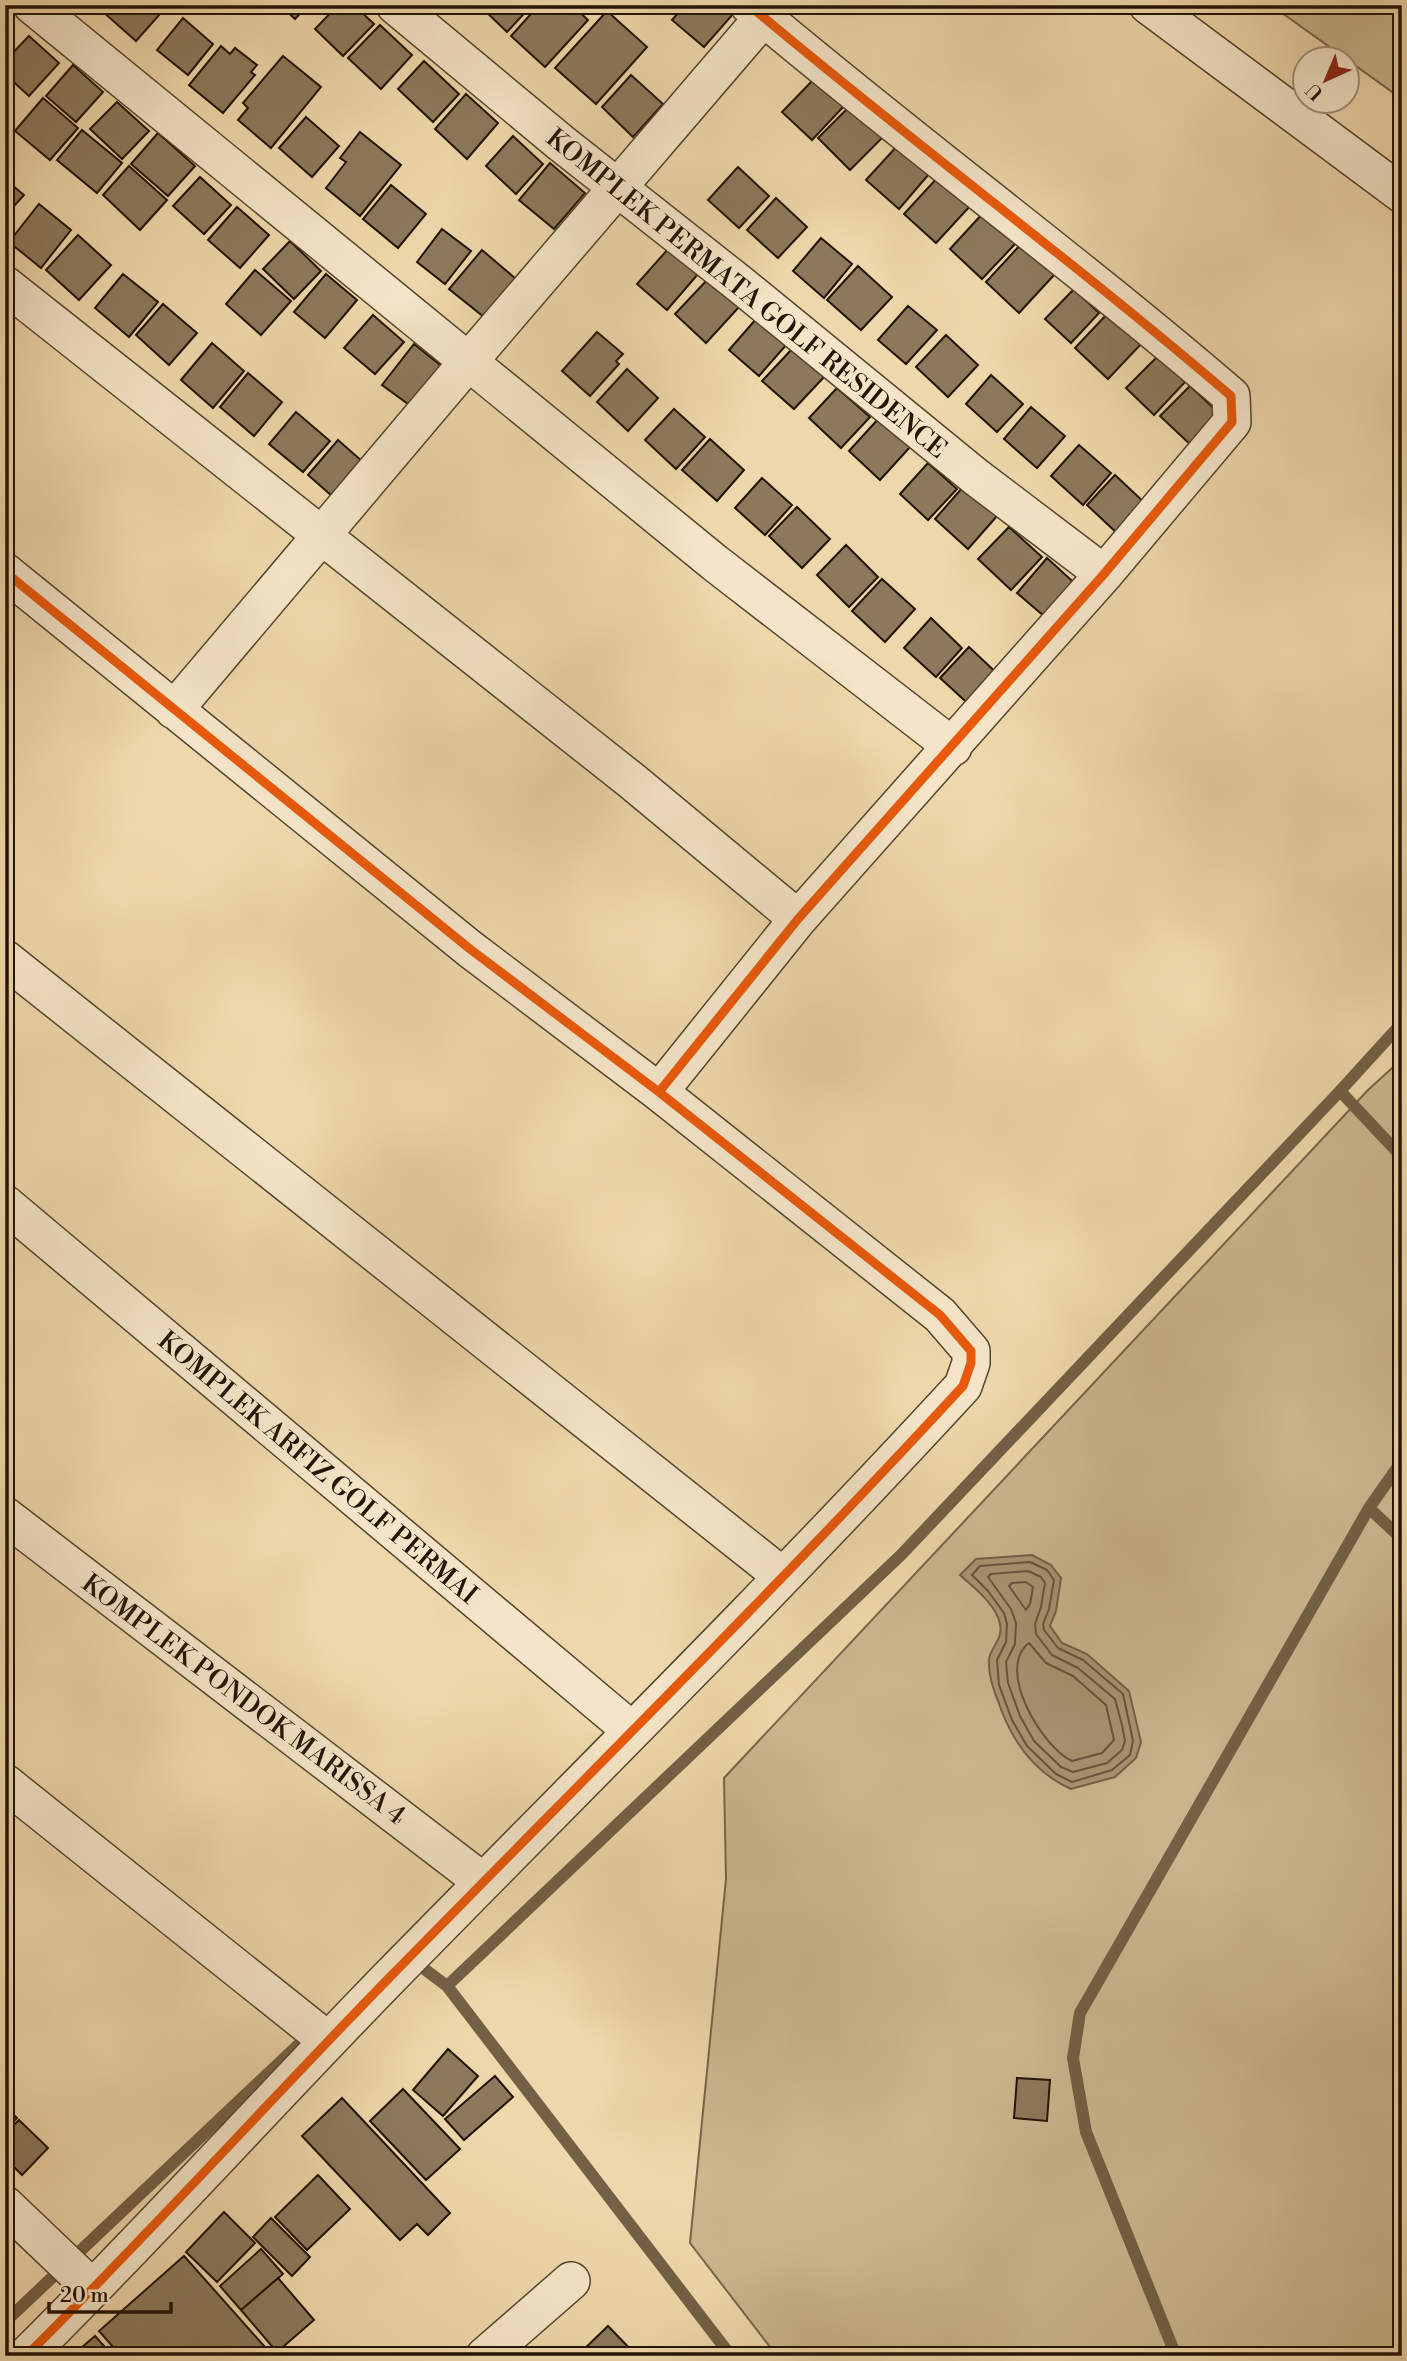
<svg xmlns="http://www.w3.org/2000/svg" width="1407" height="2361" viewBox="0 0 1407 2361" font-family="'Libre Bodoni',serif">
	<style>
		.green { fill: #cbb68e; stroke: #76644a; stroke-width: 2 }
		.water { fill: #a99472; stroke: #736046; stroke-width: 2 }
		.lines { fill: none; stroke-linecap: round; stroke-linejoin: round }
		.shore { stroke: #66543c; stroke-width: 2 }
		.stream { stroke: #736046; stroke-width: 12 }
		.building { fill: #8c795b; stroke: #221305; stroke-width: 2 }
		.minor-casing { stroke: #55442e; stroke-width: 40 }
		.minor { stroke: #f4e5c8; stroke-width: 37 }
		.cycleway-casing { stroke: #f4e5c8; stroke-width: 13 }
		.cycleway { stroke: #e8590c; stroke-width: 9 }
		.labels { text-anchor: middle; stroke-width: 5; stroke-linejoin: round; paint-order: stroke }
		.street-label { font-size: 26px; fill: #221305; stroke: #f4e5c8 }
	</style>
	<rect width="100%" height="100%" fill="#eed7aa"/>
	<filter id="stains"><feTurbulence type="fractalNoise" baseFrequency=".00286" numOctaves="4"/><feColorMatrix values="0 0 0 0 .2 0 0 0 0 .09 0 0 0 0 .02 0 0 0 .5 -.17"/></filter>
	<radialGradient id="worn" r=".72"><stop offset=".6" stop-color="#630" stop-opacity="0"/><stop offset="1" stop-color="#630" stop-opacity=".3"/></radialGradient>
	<path class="green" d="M1271,5H1402V99Z
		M1402,1059V2356H777L690,2243L726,1879L724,1778L1368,1090Z"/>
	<path class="water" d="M1032,1555L1051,1565L1061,1578L1056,1611L1050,1626L1062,1643L1087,1654L1129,1691L1141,1742L1136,1758L1115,1777L1071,1789C1033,1772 1011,1740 998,1701C993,1689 988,1673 989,1659C991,1646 1003,1641 1000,1624C996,1604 974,1588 960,1575L976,1559Z"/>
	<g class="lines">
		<path class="shore" d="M1030,1562L1047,1570L1054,1580L1049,1609L1043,1624L1044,1630L1058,1648L1083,1660L1123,1694L1133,1741L1130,1755L1112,1770L1072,1782L1056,1774L1027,1746L1012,1720L999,1685L997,1660L1006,1642L1007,1624L1004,1613L988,1591L972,1575L980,1566Z
			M1028,1571L1041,1577L1045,1583L1041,1607L1035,1624L1036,1634L1052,1655L1078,1668L1115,1699L1122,1725L1125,1741L1122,1750L1107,1763L1073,1772L1061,1767L1034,1741L1020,1716L1008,1683L1006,1662L1015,1644L1016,1623L1011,1609L988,1577L991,1574Z
			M1026,1582L1033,1587L1030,1604L1026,1610L1009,1586L1012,1583Z
			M1029,1643L1046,1663L1073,1676L1106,1705L1114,1740L1102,1753L1072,1761C1042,1747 995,1669 1029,1643Z"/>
		<path class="stream" d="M1340,1091L1402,1157
			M1369,1508L1402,1539
			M411,1959L447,1986L731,2356
			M447,1986L901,1555L1340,1091L1402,1023
			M5,2322L313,2031
			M1176,2356L1086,2132L1073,2058L1080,2013L1369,1508L1402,1461"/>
	</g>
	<path class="building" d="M108,5H168L136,41L102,11Z
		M280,5H308L295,19Z
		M338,5H354L374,24L343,56L315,29Z
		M479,5H532L507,32Z
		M539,5H572L588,20L545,67L511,36Z
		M685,5H724L734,13L704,47L672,20Z
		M607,11L647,47L596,104L555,68Z
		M183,18L213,44L188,75L157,50Z
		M380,25L412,55L381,89L348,58Z
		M29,36L59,63L29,96L5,74V61Z
		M221,46L230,54L235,48L257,65L251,72L255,75L223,113L189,85Z
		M283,56L321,87L271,148L238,120L248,108L243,103Z
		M424,61L459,94L433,122L398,89Z
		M73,65L103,92L76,122L46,96Z
		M631,75L663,104L633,137L602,107Z
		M815,78L844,106L812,140L782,112Z
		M466,94L498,123L467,159L435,129Z
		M43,98L78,128L50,160L15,131Z
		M117,102L149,131L122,159L90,129Z
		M852,104L884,136L850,170L818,138Z
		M306,117L339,146L312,177L279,148Z
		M82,130L122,163L97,193L57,160Z
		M360,132L401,165L360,216L326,188L346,162L340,158Z
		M158,133L195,166L168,196L131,164Z
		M513,136L543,164L516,194L486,166Z
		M898,145L929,174L899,209L866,180Z
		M550,163L585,193L554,229L519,200Z
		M129,166L167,200L140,230L103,195Z
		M738,167L769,196L739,228L708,200Z
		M939,176L971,205L936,243L904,214Z
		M200,177L231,205L204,234L173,206Z
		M5,179L24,195L5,216Z
		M391,185L426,214L398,248L363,219Z
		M776,198L807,227L778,258L747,230Z
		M39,204L71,230L41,268L9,242Z
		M237,207L269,235L240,268L208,240Z
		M984,212L1016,243L982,279L950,249Z
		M442,229L471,251L445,284L417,262Z
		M78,235L111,265L79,300L46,270Z
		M821,238L852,264L824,298L793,271Z
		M290,241L321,271L294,299L263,269Z
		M1022,243L1055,274L1019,313L986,282Z
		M669,248L698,274L667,310L637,284Z
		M482,250L516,279L484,317L449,289Z
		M858,266L892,297L861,330L827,300Z
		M255,270L291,301L261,335L226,304Z
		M123,274L158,302L129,337L95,308Z
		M326,274L357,300L325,338L294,312Z
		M708,279L739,307L706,343L675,314Z
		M1074,289L1099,313L1071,343L1045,319Z
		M163,304L197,333L169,365L136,335Z
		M908,306L937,330L906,364L878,340Z
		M1109,312L1142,343L1108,379L1075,348Z
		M373,315L404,342L375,374L344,348Z
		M757,318L787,344L759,376L729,350Z
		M597,332L623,354L616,361L619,364L590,396L562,371Z
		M946,335L978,365L948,397L916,367Z
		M212,343L244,371L213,408L181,380Z
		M414,344L445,369L415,409L382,385Z
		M793,348L825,376L794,409L762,381Z
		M1158,356L1185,382L1154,415L1126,388Z
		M627,369L658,398L628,431L597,402Z
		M248,373L282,402L254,436L220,407Z
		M991,375L1023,404L997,432L966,404Z
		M1190,386L1222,416L1193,447L1160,416Z
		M837,388L870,417L841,448L809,418Z
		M1031,407L1065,436L1037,468L1004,439Z
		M674,409L705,437L676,469L645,440Z
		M296,412L330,441L303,472L269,444Z
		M880,417L911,446L880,480L849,451Z
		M710,439L744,470L717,501L682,470Z
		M338,440L371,469L340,503L308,475Z
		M1079,445L1111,473L1083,505L1051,476Z
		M928,463L957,489L928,520L900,494Z
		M1115,475L1147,505L1120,536L1087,505Z
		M762,478L792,505L765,535L735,508Z
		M963,487L997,516L968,549L935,519Z
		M797,507L830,539L802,568L769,536Z
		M1009,527L1042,557L1011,590L978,559Z
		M846,545L878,577L849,607L817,575Z
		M1047,558L1081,589L1051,622L1017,593Z
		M882,579L915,609L885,642L852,611Z
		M931,618L962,648L936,677L904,648Z
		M969,647L1003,679L974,709L940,678Z
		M448,2049L478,2076L443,2116L413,2090Z
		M495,2076L513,2097L464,2140L445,2119Z
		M1017,2078L1050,2080L1047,2121L1014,2118Z
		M403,2089L460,2149L426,2180L370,2121Z
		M342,2098L450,2213L428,2235L417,2224L400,2240L302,2136Z
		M5,2106L17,2118L5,2130Z
		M19,2120L48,2148L22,2175L5,2158V2134Z
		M318,2175L350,2209L307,2250L275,2217Z
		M224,2212L255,2243L217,2282L186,2252Z
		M271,2218L310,2257L292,2276L253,2237Z
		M261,2249L283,2274L241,2310L220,2286Z
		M184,2256L273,2356H121L99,2331Z
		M278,2278L314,2320L277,2352L241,2310Z
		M608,2326L637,2356L579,2354Z
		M95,2336L113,2356L73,2355Z"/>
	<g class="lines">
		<g class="minor-casing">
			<path id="minor" d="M32,5L715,563L953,747
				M395,5L561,143L741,285L976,477L1104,574
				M1148,5L1402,194
				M5,285L632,781L798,919
				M5,572L470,949L659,1092L940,1315L971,1351V1363L963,1386C777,1588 582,1781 389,1978C268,2102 152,2231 29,2353
				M174,710L468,362L774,5
				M5,959L782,1576
				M659,1092L798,919L1104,574L1232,422L1231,396C1074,261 907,139 749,5
				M5,1204L631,1730
				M5,1516L483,1882
				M5,1783L328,2041
				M5,2205L93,2289
				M485,2356L571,2281"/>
		</g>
		<use href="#minor" class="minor"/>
		<g class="cycleway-casing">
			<path id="cycleway" d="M5,572L470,949L659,1092L940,1315L971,1351V1363L963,1386C777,1588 582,1781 389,1978C268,2102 152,2231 29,2353
				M659,1092L798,919L1104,574L1232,422L1231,396C1074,261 907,139 749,5"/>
		</g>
		<use href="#cycleway" class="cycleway"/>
	</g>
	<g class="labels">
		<g class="street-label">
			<text transform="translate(747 293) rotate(39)" y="9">KOMPLEK PERMATA GOLF RESIDENCE</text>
			<text transform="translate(318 1467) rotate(40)" y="9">KOMPLEK ARFIZ GOLF PERMAI</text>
			<text transform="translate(244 1699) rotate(37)" y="9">KOMPLEK PONDOK MARISSA 4</text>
		</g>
	</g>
	<rect width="1407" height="2361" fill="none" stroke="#eed7aa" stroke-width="28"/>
	<rect x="7" y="7" width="1393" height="2347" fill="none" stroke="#221305" stroke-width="3.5"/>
	<rect x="14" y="14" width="1379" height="2333" fill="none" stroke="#221305" stroke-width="2"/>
	<g transform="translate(1326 80) rotate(224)"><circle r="33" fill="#f4e5c8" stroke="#a0917a" stroke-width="2"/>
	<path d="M0-5L12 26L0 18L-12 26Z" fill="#8f2418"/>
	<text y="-10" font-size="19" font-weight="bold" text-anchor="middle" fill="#221305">U</text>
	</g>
	<path d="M49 2302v10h122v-10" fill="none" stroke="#221305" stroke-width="3.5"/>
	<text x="60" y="2302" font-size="21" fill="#221305" stroke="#f4e5c8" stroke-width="5" paint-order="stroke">20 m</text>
	<rect width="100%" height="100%" filter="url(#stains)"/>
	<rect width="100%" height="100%" fill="url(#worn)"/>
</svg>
